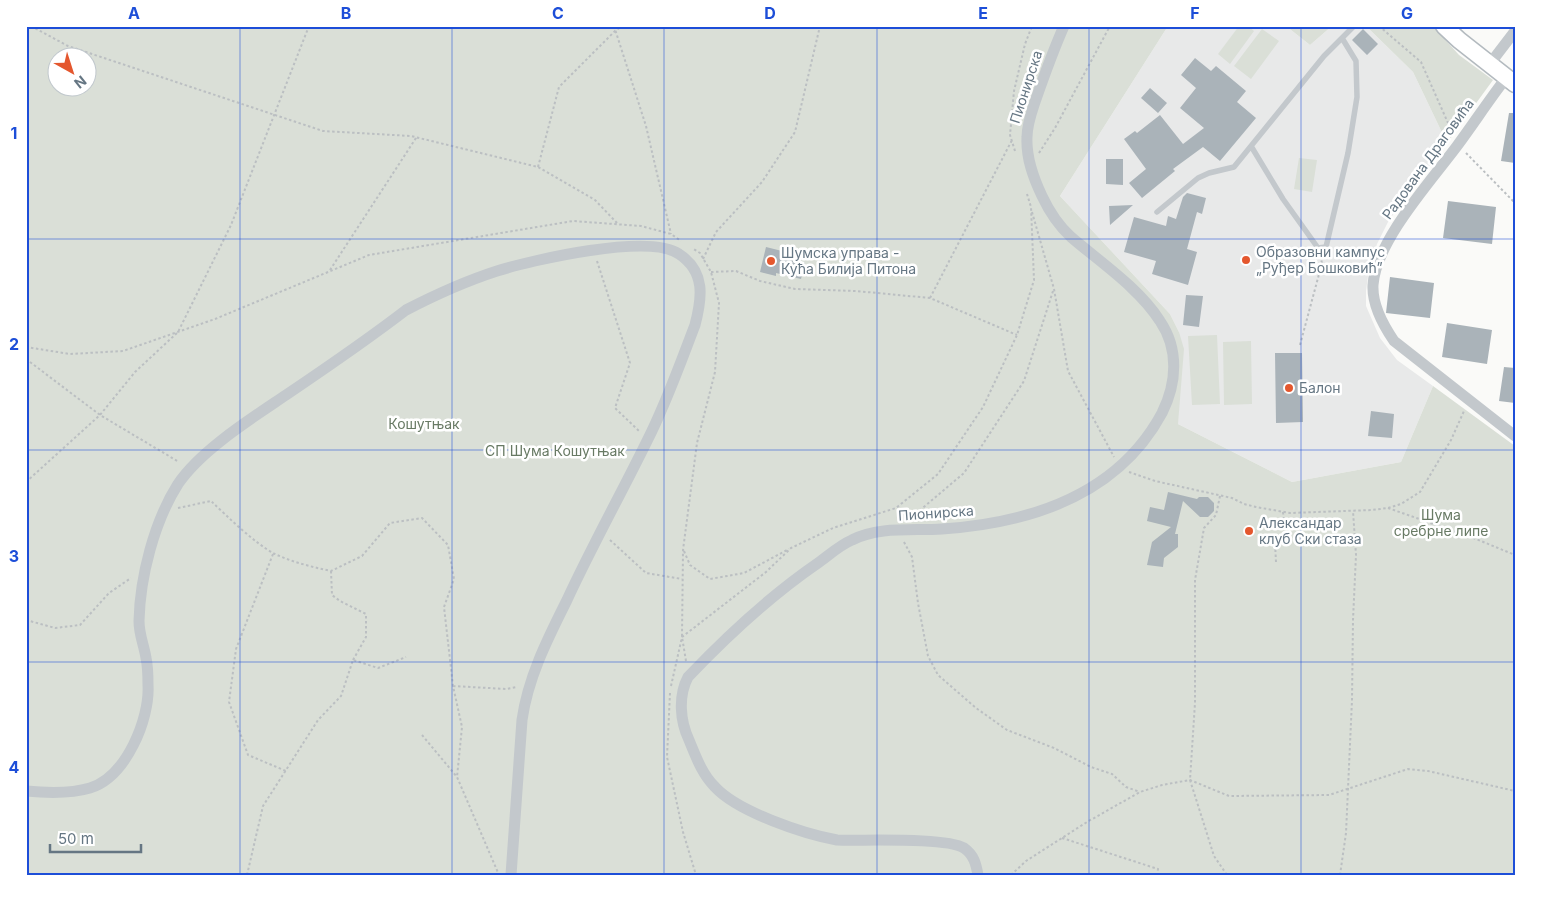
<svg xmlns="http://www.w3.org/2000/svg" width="1541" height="901" viewBox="0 0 1541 901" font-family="Inter,sans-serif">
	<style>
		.built { fill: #e8e9e9 }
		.green { fill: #dadfd7; fill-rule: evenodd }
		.building { fill: #aab3b9 }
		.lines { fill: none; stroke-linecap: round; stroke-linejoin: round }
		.secondary-casing { stroke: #b3babf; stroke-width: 19 }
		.path { stroke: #bbbfc2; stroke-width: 2; stroke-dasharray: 2.5 2.5; stroke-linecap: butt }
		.lane { stroke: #c3c8cc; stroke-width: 5.5 }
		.street { stroke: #c3c8cc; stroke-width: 11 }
		.secondary { stroke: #fff; stroke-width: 16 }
		.grid { fill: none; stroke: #1d4ed8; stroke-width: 1; stroke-opacity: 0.55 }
		.poi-dot { fill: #e4572e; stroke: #fff; stroke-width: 2 }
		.labels { text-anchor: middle; stroke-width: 5; stroke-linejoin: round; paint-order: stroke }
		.street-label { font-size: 14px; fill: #657683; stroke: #fff }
		.poi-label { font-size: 14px; fill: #657683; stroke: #fff; text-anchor: start }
		.park-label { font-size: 14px; fill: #687a64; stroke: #fff }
		.neatline { fill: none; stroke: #1d4ed8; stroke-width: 2 }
		.grid-label { font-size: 16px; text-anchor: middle; font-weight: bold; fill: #1d4ed8 }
	</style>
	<rect width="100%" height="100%" fill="#fafaf8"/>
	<path class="built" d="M1168,26H1286L1310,45L1332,26H1366L1413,72L1447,143L1389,220L1377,244L1368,276L1366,291V306L1380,338L1397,360L1433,386L1401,462L1292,482L1178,424L1179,332L1170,314L1060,196Z"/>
	<path class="green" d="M26,26H1168L1060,196L1170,314L1179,332L1184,349L1178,424L1292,482L1401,462L1433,386L1515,446V875H26ZM58,58H88V88H58Z
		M1239,26H1248L1254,31L1230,64L1218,54Z
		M1286,26H1332L1310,45Z
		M1366,26H1433L1459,55L1493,80L1447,143L1413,72Z
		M1262,29L1279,41L1251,79L1234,66Z
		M1299,158L1317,160L1312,192L1294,189Z
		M1217,335L1220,404L1192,405L1188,336Z
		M1251,341L1252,404L1224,405L1223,342Z"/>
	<path class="building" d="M1363,29L1378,44L1367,55L1352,40Z
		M1195,58L1211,71L1216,66L1246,91L1237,102L1256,118L1220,161L1203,147L1173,169L1175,171L1142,198L1129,183L1146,169L1124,139L1135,131L1137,133L1160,115L1183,144L1204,128L1180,108L1196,88L1181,75Z
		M1150,88L1167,103L1158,113L1141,98Z
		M1509,113H1515V163L1501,161Z
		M1106,159H1123V185L1106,184Z
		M1187,193L1206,198L1202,214L1197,212L1187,249L1197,252L1188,285L1152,274L1156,261L1124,252L1134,217L1166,226L1168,216L1176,219L1183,197Z
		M1448,201L1496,207L1492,244L1443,238Z
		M1133,205L1110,225L1109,206Z
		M766,247L782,251L780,257L805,263L801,279L776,273V276L760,272Z
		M1390,277L1434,283L1430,318L1386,313Z
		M1186,295L1203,296L1199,327L1183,325Z
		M1447,323L1492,330L1487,364L1442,357Z
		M1275,353H1302L1303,422L1276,423Z
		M1504,367L1515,368V403L1499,401Z
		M1371,411L1394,414L1392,438L1368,436Z
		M1168,492L1197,499L1199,497H1208L1214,503V511L1208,517H1200L1183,501L1175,534H1178V547L1164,558L1163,567L1147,565L1152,542L1171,527L1147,521L1150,507L1164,510Z"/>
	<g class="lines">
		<g class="secondary-casing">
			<path id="secondary" d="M1444,26L1459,40L1515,84"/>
		</g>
		<path class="path" d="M31,26L68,46L323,131L411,136L538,167L595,200L617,223
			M614,26L646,126L671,234
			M1379,26L1421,62L1452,132
			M1015,151L1010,135L1014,91L1025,44L1032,26
			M1039,153L1055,128L1110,26
			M1466,153L1515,203
			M538,167L559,87L616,30L623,26
			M1032,212L1054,289L1068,371L1114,457
			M703,259L716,232L762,182L795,132L820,26
			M597,261L630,363L615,408L639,431
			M330,270L416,138
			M711,272L736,271L760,281L795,289L856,291L930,298L1017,335
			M930,298L1012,140
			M1300,345L1322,263L1320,255
			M26,347L70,354L123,351L215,319L369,255L573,221L641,226L671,234L681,241
			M26,359L100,415L179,462
			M1129,472L1155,481L1232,498L1244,504L1256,507L1290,513L1372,510L1388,508L1401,504L1420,492L1451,440L1464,411
			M26,482L100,415L135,372L178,332L231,225L309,26
			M1220,496L1216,515L1204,528L1195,580V703L1190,780L1214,856L1227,875
			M178,508L211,501C228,517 254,543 275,554C292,562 312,567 331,571L362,556L390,523L422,518L448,545L454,579L444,607L453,686L462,727L457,777
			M1388,508L1476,539L1515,555
			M1283,512L1286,543
			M912,517L964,473L1024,381L1053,291
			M610,540L646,573L682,579
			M904,542L912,557L918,603L928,656L938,675L976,708L1007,730L1054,748L1091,767L1112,774L1126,787L1140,792
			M684,551L690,565L710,579L744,573L789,549
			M273,554L236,649L229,702L248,755L286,771
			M1276,562L1275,543L1286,541
			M331,571L332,595L340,601L366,614V637L353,660
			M26,620L55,628L80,625L109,593L131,578
			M686,661L682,637L683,550L697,443L715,372L719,303L711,272L700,253L692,248
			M453,686L506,689L517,687
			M671,686L682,637L766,572L791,548L833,528L896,508L938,474L983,407L1017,335L1034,280L1031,207L1027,194
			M670,693L667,757L683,832L696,875
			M422,735L457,777L499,875
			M1062,838L1158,869L1157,875
			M247,875L263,806L318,720L341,696L353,660L378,668L406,657
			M1011,875L1026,861L1087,822L1140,792L1162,785L1190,780L1229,796L1329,795L1408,769L1428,771L1515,791
			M1340,875L1346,833L1352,700L1353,620L1356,555L1353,511"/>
		<path class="lane" d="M1251,146L1283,199L1318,248L1326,247L1348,153L1357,97L1356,61L1342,38
			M1157,212L1198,178L1209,173L1234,167L1324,56L1354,26"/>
		<path class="street" d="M1489,65L1515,31
			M1506,78C1489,100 1474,123 1457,146C1431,181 1376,241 1373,285C1372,305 1383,325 1394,341L1515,436
			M26,791C47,793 70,794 90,788C126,777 150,719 148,685C148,676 148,667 146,658C144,645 139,635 139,621C140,577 154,522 178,484C201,450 252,418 286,395C326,368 367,340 406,310C435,295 466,281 497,271C532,260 649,233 679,254C706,272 702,298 695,325C680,364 666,404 647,441C621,494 592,546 567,600C548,638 528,677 522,720L511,875
			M978,875C976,864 974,855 964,848C946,837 863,841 837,840C804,834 738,812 715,787C702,774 696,757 689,740C680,721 678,696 688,677C728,635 770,596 818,563C829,555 840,545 852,540C879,526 913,531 942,529C1030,523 1118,495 1162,413C1177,383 1179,349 1160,321C1139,288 1100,262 1071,237C1058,225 1049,211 1042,196C1033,177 1026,158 1027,137C1027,125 1031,114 1035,102C1044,76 1053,51 1064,26"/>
		<use href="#secondary" class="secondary"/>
	</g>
	<path class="grid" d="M240,26V875M452,26V875M664,26V875M877,26V875M1089,26V875M1301,26V875M26,239H1515M26,450H1515M26,662H1515"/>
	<g class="poi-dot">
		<circle cx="1246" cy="260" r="5"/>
		<circle cx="771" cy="261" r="5"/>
		<circle cx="1289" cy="388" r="5"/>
		<circle cx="1249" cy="531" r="5"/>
	</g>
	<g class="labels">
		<g class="street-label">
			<text transform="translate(1026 87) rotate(-72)" y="5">Пионирска</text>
			<text transform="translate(1428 159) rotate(-54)" y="5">Радована Драговића</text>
			<text transform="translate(936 513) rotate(-4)" y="5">Пионирска</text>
		</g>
		<g class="poi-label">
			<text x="1256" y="257">Образовни кампус<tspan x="1256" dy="16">„Руђер Бошковић”</tspan></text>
			<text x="781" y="258">Шумска управа -<tspan x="781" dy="16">Кућа Билија Питона</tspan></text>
			<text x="1299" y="393">Балон</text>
			<text x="1259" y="528">Александар<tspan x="1259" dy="16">клуб Ски стаза</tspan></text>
		</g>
		<g class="park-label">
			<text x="424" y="429">Кошутњак</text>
			<text x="555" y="456">СП Шума Кошутњак</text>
			<text x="1441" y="520">Шума<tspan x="1441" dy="16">сребрне липе</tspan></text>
		</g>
	</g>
	<rect width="1541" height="901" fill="none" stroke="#ffffff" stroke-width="55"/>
	<g transform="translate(72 72) rotate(141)"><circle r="24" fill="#ffffff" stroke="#c1c8cd"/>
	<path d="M0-4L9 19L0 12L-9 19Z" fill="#e4572e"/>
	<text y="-8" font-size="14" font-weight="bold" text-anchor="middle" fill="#657683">N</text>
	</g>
	<path d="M50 844v8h91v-8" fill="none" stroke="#657683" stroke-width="2.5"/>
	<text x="58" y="844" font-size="15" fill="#657683" stroke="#ffffff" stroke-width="4" paint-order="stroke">50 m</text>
	<rect x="28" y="28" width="1486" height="846" class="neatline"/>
	<g class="grid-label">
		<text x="134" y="19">A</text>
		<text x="346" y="19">B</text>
		<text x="558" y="19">C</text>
		<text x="770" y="19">D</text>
		<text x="983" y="19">E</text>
		<text x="1195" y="19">F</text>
		<text x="1407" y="19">G</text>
		<text x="14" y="139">1</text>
		<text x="14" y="350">2</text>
		<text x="14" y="562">3</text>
		<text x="14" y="773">4</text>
	</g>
</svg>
